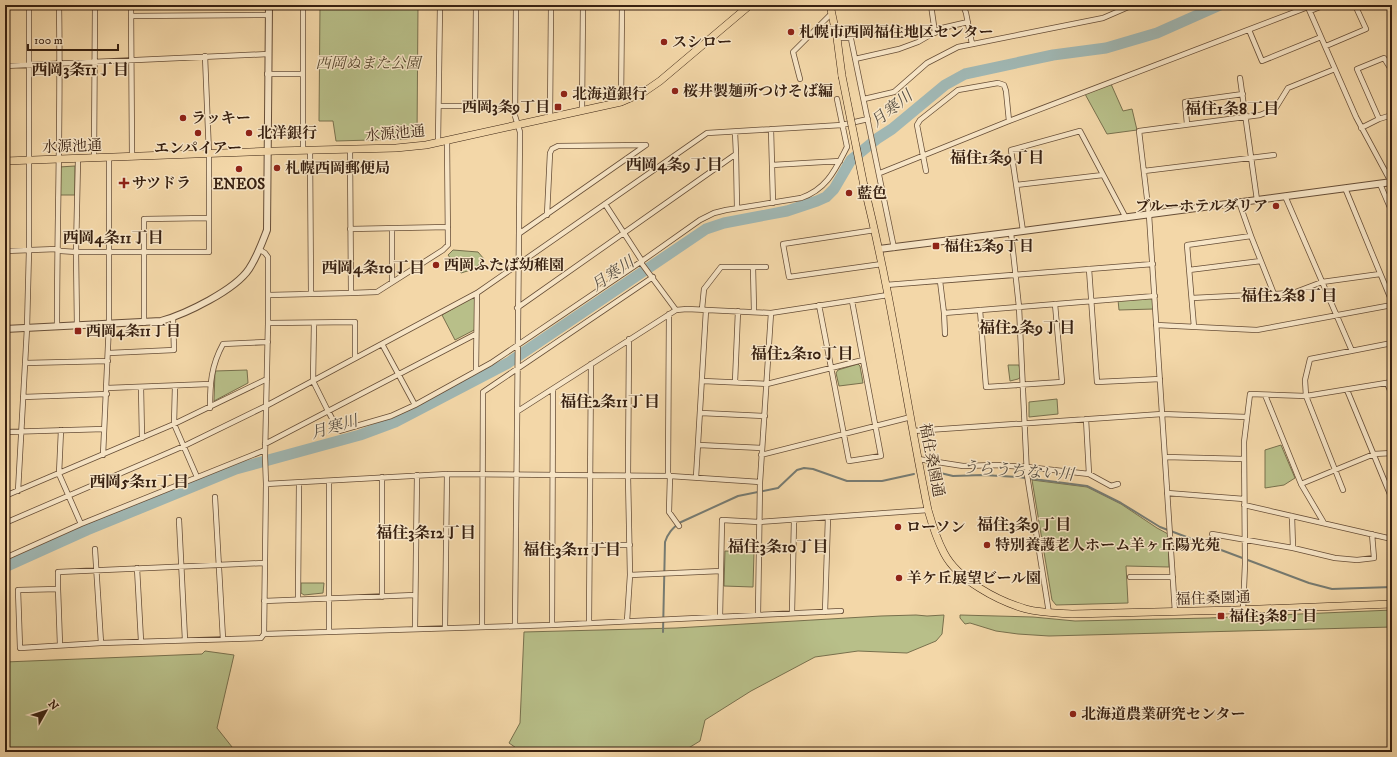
<svg xmlns="http://www.w3.org/2000/svg" width="1397" height="757" viewBox="0 0 1397 757" font-family="'IM FELL DW Pica','Noto Serif JP',serif">
	<style>
		.green { fill: #b8bf89; stroke: #78704d }
		.lines { fill: none; stroke-linecap: round; stroke-linejoin: round }
		.stream { stroke: #767b72; stroke-width: 2 }
		.river { stroke: #a0b7b3; stroke-width: 11 }
		.minor-casing { stroke: #674e37; stroke-width: 6 }
		.tertiary-casing { stroke: #674e37; stroke-width: 8 }
		.primary-casing { stroke: #382111; stroke-width: 8 }
		.minor { stroke: #f7e5c6; stroke-width: 4.5 }
		.tertiary { stroke: #f7e5c6; stroke-width: 6 }
		.primary { stroke: #f3d7a8; stroke-width: 7 }
		.primary-bridge-casing { stroke: #382111; stroke-width: 8; stroke-linecap: butt }
		.primary-bridge { stroke: #f3d7a8; stroke-width: 7 }
		.poi-dot { fill: #8f2418; stroke: #f7e5c6; stroke-width: 1.5 }
		.labels { text-anchor: middle; stroke-width: 3; stroke-linejoin: round; paint-order: stroke }
		.poi-label { font-size: 15px; font-weight: bold; fill: #382111; stroke: #f7e5c6; text-anchor: start }
		.park-label { font-size: 15px; font-style: italic; fill: #58482f; stroke: #f7e5c6 }
		.street-label { font-size: 15px; fill: #382111; stroke: #f7e5c6 }
		.neighbourhood-label { font-size: 16px; font-weight: bold; fill: #382111; stroke: #f7e5c6 }
		.water-label { font-size: 16px; font-style: italic; fill: #574e42; stroke: #f7e5c6 }
	</style>
	<rect width="100%" height="100%" fill="#f3d7a8"/>
	<filter id="stains"><feTurbulence type="fractalNoise" baseFrequency=".005" numOctaves="4"/><feColorMatrix values="0 0 0 0 .2 0 0 0 0 .09 0 0 0 0 .02 0 0 0 .5 -.17"/></filter>
	<radialGradient id="worn" r=".72"><stop offset=".6" stop-color="#630" stop-opacity="0"/><stop offset="1" stop-color="#630" stop-opacity=".3"/></radialGradient>
	<path class="green" d="M320,5H418L417,137L406,139L336,141L333,121H319Z
		M1111,84L1123,111L1132,109L1137,130L1107,134L1085,94Z
		M75,166V195H60L59,167Z
		M453,250L478,252L484,259C478,268 471,270 461,273L448,255Z
		M476,295V329L455,340L442,315Z
		M1154,298V309L1119,310L1118,300Z
		M858,364L860,366L863,383L839,386L836,373L838,370Z
		M1008,365H1019L1021,377L1018,379L1010,381Z
		M247,370L248,383L214,401L215,371Z
		M1057,399L1058,414L1029,417V402Z
		M1281,445L1295,478L1284,485L1265,488V450Z
		M1032,480L1087,487L1121,504L1157,528L1168,534L1169,567L1126,566L1128,603L1056,605L1052,600Z
		M725,551L754,552L753,587L724,586Z
		M301,583H324L323,593L304,595L301,593Z
		M1392,610V627L1049,636L1018,634L996,631L970,623L965,624L960,618V615L1033,617L1075,621L1209,618Z
		M916,615L927,616L944,615L942,634L936,641L907,653L858,651L815,657L751,691L705,720L700,741L682,752H522L509,743L520,723L524,632L676,628L881,616Z
		M205,651L234,655L217,728L236,752H5V662L202,654Z"/>
	<g class="lines">
		<path class="stream" d="M932,471L953,476L983,475L1018,477L1087,486L1121,503L1160,527L1309,583L1332,589L1392,587
			M663,632L665,542C668,533 672,529 679,523L738,496L778,488L797,470L804,468L813,469L847,481H882L914,474"/>
		<path class="river" d="M5,567L87,530L236,469L360,435L395,422L508,363L706,229L724,223L787,211L817,201L826,197L834,189L851,160L878,138L892,129L945,85L965,74L1053,55L1106,48L1157,33L1220,5"/>
		<g class="minor-casing">
			<path id="minor" d="M131,5L132,157
				M931,5L935,33
				M963,5L966,13L972,44
				M1307,5L1356,117L1391,182
				M1310,11L1325,5
				M131,16L269,15
				M1249,30L1262,61L1321,37
				M837,38H849L851,39L894,248
				M1326,46L1366,29L1355,5
				M855,59L899,49L918,42L942,28L968,22
				M5,66L268,54
				M267,74H302
				M1240,78L1257,200
				M800,79L793,52L832,13
				M864,99L894,92L927,63L958,47L1103,18L1133,5
				M621,102L622,5
				M440,106H475L476,5
				M582,110L583,5
				M550,117L551,5
				M1379,119L1357,69L1384,58L1392,71
				M1187,124L1185,102L1243,94
				M1361,128L1379,119L1392,115
				M771,129L773,203
				M438,142L440,5
				M303,150V5
				M310,150L311,294
				M736,154L737,208
				M94,158L95,5
				M772,165L840,161
				M926,171L917,125L920,120L958,90L998,83L1004,85L1006,91L1009,121
				M1144,171L1274,155
				M880,173L1009,121L1308,7
				M1380,184L1392,212
				M1016,185L1103,175
				M1345,188L1392,302
				M1285,196L1352,351
				M605,204L642,261V264L676,310
				M350,229L448,227
				M392,229V282
				M875,230L783,244L789,277L882,264
				M1023,231L1011,150L1080,131L1126,218
				M520,233L646,145L558,146L552,149L550,153L547,215
				M1011,233L1019,307L1027,475L1049,613
				M1251,236L1274,294L1293,293L1322,282L1380,274
				M260,250L265,253L268,257V323L265,456L266,484L264,634L552,625L841,611
				M5,251L57,249L61,251L76,252H209V154L205,56
				M753,267L754,311
				M1089,269L1097,382L1160,379
				M1189,270L1261,261
				M940,281L944,313L1155,296
				M886,285L1153,264
				M351,293L377,292L443,250L448,245L447,140
				M269,295L351,293L350,150
				M1192,298L1274,294
				M819,305L849,461L881,456L852,301
				M517,308L736,154L735,132
				M702,309L704,289L721,267H766
				M980,310L986,387L1062,382L1055,304
				M944,313L945,334
				M669,314L668,473L670,476L669,512L679,526
				M144,323V219L209,218
				M268,323L355,322V358
				M314,323L313,381L328,411L339,431L391,416L415,405L491,363L642,261L700,220L714,213L726,210L801,198C827,189 835,170 847,147L837,99
				M1156,325L1257,330L1392,305
				M57,326C57,219 61,112 59,5
				M77,326L76,252L78,159
				M1194,327L1187,245L1251,236L1239,202
				M382,344L415,405
				M109,353L174,350L173,318
				M25,363L108,361
				M476,371L477,293
				M703,381L767,384L863,360
				M735,382L738,311
				M1387,383L1392,395
				M175,386L174,424L197,477
				M141,387L142,438
				M107,388L210,384
				M1347,390L1392,499
				M1265,395L1301,484L1324,523
				M23,397L107,394
				M210,408C210,384 211,366 223,344L268,342
				M518,411L676,310L687,309L771,313L888,295
				M701,413L765,416
				M1086,419L1089,474
				M61,430L59,474L81,524
				M913,431L1162,414L1247,417
				M5,432L104,429
				M265,444L476,334
				M699,445L762,448
				M103,455L109,324V158
				M761,455L911,417
				M1165,457L1244,459
				M918,459L963,466L996,465L1027,467L1089,474L1111,486L1118,484
				M696,477L706,310
				M329,481V632
				M266,484L447,474L670,476L760,482
				M1301,484L1374,454L1392,453
				M1343,490L1306,396L1305,380L1310,359L1392,343
				M18,491L27,328L29,250V5
				M1167,493L1244,499
				M5,496L174,424L267,379
				M215,497L223,639
				M1244,505L1392,539
				M1292,516L1293,548
				M179,520L185,640
				M5,523L184,446L266,406L477,293L707,133L842,125L868,119
				M1212,534L1293,548L1335,558L1357,560L1374,558L1372,534
				M591,545H630
				M95,549L101,643
				M5,558L81,524L265,450
				M137,568L141,641
				M630,575L721,571
				M1130,577H1173
				M58,589L60,645
				M382,597V477
				M298,599L299,483
				M264,601L415,595
				M1243,610L1245,564L1244,442L1250,394L1306,396L1392,382
				M825,612L828,517
				M1175,612L1149,215L1139,131L1260,115L1275,109L1288,88L1335,69
				M792,613L794,520
				M758,615L760,482L771,313
				M720,617L722,520L759,522L928,510
				M627,621L630,575L628,476L629,339
				M589,623L591,364
				M552,625L553,389
				M515,626L520,132L515,116L516,5
				M482,627L483,392L653,277
				M445,628L447,474
				M415,629L417,475
				M264,634L261,638L101,643L20,648L18,590L58,589V572L264,563"/>
		</g>
		<g class="tertiary-casing">
			<path id="tertiary" d="M879,249L1023,231L1392,182
				M5,329L161,321C186,314 235,290 249,269C257,257 262,243 267,230L269,5"/>
		</g>
		<g class="primary-casing">
			<path id="primary" d="M830,5L837,38L842,76
				M5,161L276,151L396,148L426,145L621,102L644,92L660,81L750,5
				M864,186C891,293 906,402 928,510C932,524 937,540 944,553C958,580 998,601 1026,609C1041,613 1057,613 1072,614L1235,610L1392,604"/>
		</g>
		<use href="#minor" class="minor"/>
		<use href="#tertiary" class="tertiary"/>
		<use href="#primary" class="primary"/>
		<g class="primary-bridge-casing">
			<path id="primary-bridge" d="M842,76L864,186"/>
		</g>
		<use href="#primary-bridge" class="primary-bridge"/>
	</g>
	<g class="poi-dot">
		<circle cx="791" cy="32" r="4"/>
		<circle cx="664" cy="42" r="4"/>
		<circle cx="675" cy="91" r="4"/>
		<circle cx="564" cy="94" r="4"/>
		<rect x="554" y="103" width="8" height="8" rx="2"/>
		<circle cx="183" cy="118" r="4"/>
		<circle cx="198" cy="133" r="4"/>
		<circle cx="249" cy="133" r="4"/>
		<circle cx="277" cy="168" r="4"/>
		<circle cx="239" cy="169" r="4"/>
		<path d="M122 177h4v4h4v4h-4v4h-4v-4h-4v-4h4z"/>
		<circle cx="849" cy="193" r="4"/>
		<circle cx="1276" cy="206" r="4"/>
		<rect x="932" y="242" width="8" height="8" rx="2"/>
		<circle cx="436" cy="265" r="4"/>
		<rect x="74" y="327" width="8" height="8" rx="2"/>
		<circle cx="898" cy="527" r="4"/>
		<circle cx="987" cy="545" r="4"/>
		<circle cx="899" cy="578" r="4"/>
		<rect x="1217" y="612" width="8" height="8" rx="2"/>
		<circle cx="1073" cy="714" r="4"/>
	</g>
	<g class="labels">
		<g class="poi-label">
			<text x="799" y="37">札幌市西岡福住地区センター</text>
			<text x="672" y="47">スシロー</text>
			<text x="683" y="96">桜井製麺所つけそば編</text>
			<text x="572" y="99">北海道銀行</text>
			<text x="550" y="112" text-anchor="end">西岡3条9丁目</text>
			<text x="191" y="123">ラッキー</text>
			<text x="257" y="138">北洋銀行</text>
			<text x="198" y="153" text-anchor="middle">エンパイアー</text>
			<text x="285" y="173">札幌西岡郵便局</text>
			<text x="132" y="188">サツドラ</text>
			<text x="239" y="189" text-anchor="middle">ENEOS</text>
			<text x="857" y="198">藍色</text>
			<text x="1268" y="211" text-anchor="end">ブルーホテルダリア</text>
			<text x="944" y="251">福住2条9丁目</text>
			<text x="444" y="270">西岡ふたば幼稚園</text>
			<text x="86" y="336">西岡4条11丁目</text>
			<text x="906" y="532">ローソン</text>
			<text x="995" y="550">特別養護老人ホーム羊ヶ丘陽光苑</text>
			<text x="907" y="583">羊ケ丘展望ビール園</text>
			<text x="1229" y="621">福住3条8丁目</text>
			<text x="1081" y="719">北海道農業研究センター</text>
		</g>
		<g class="park-label">
			<text x="368" y="68">西岡ぬまた公園</text>
		</g>
		<g class="street-label">
			<text transform="translate(395 133) rotate(-5)" y="5">水源池通</text>
			<text transform="translate(72 146) rotate(-2)" y="5">水源池通</text>
			<text transform="translate(932 460) rotate(79)" y="5">福住桑園通</text>
			<text transform="translate(1213 598) rotate(-2)" y="5">福住桑園通</text>
		</g>
		<g class="neighbourhood-label">
			<text x="80" y="75">西岡3条11丁目</text>
			<text x="1232" y="114">福住1条8丁目</text>
			<text x="997" y="163">福住1条9丁目</text>
			<text x="674" y="170">西岡4条9丁目</text>
			<text x="113" y="243">西岡4条11丁目</text>
			<text x="373" y="273">西岡4条10丁目</text>
			<text x="1289" y="301">福住2条8丁目</text>
			<text x="1027" y="333">福住2条9丁目</text>
			<text x="802" y="359">福住2条10丁目</text>
			<text x="610" y="407">福住2条11丁目</text>
			<text x="139" y="487">西岡5条11丁目</text>
			<text x="1024" y="530">福住3条9丁目</text>
			<text x="426" y="538">福住3条12丁目</text>
			<text x="778" y="552">福住3条10丁目</text>
			<text x="572" y="555">福住3条11丁目</text>
		</g>
		<g class="water-label">
			<text transform="translate(891 108) rotate(-39)" y="6">月寒川</text>
			<text transform="translate(612 273) rotate(-34)" y="6">月寒川</text>
			<text transform="translate(334 426) rotate(-16)" y="6">月寒川</text>
			<text transform="translate(1018 470) rotate(4)" y="6">うらうちない川</text>
		</g>
	</g>
	<rect width="1397" height="757" fill="none" stroke="#f3d7a8" stroke-width="20"/>
	<rect x="6" y="6" width="1385" height="745" fill="none" stroke="#382111" stroke-width="2"/>
	<rect x="10" y="10" width="1377" height="737" fill="none" stroke="#382111"/>
	<g transform="translate(46 711) rotate(51)" stroke="#f7e5c6" stroke-width="3" paint-order="stroke">
	<path d="M0-3L7 15L0 10L-7 15Z" fill="#382111"/>
	<text y="-6" font-size="11" font-weight="bold" text-anchor="middle" fill="#382111">N</text>
	</g>
	<path d="M28 44v6h90v-6" fill="none" stroke="#382111" stroke-width="2"/>
	<text x="34" y="44" font-size="12" fill="#382111" stroke="#f7e5c6" stroke-width="3" paint-order="stroke">100 m</text>
	<rect width="100%" height="100%" filter="url(#stains)"/>
	<rect width="100%" height="100%" fill="url(#worn)"/>
</svg>
